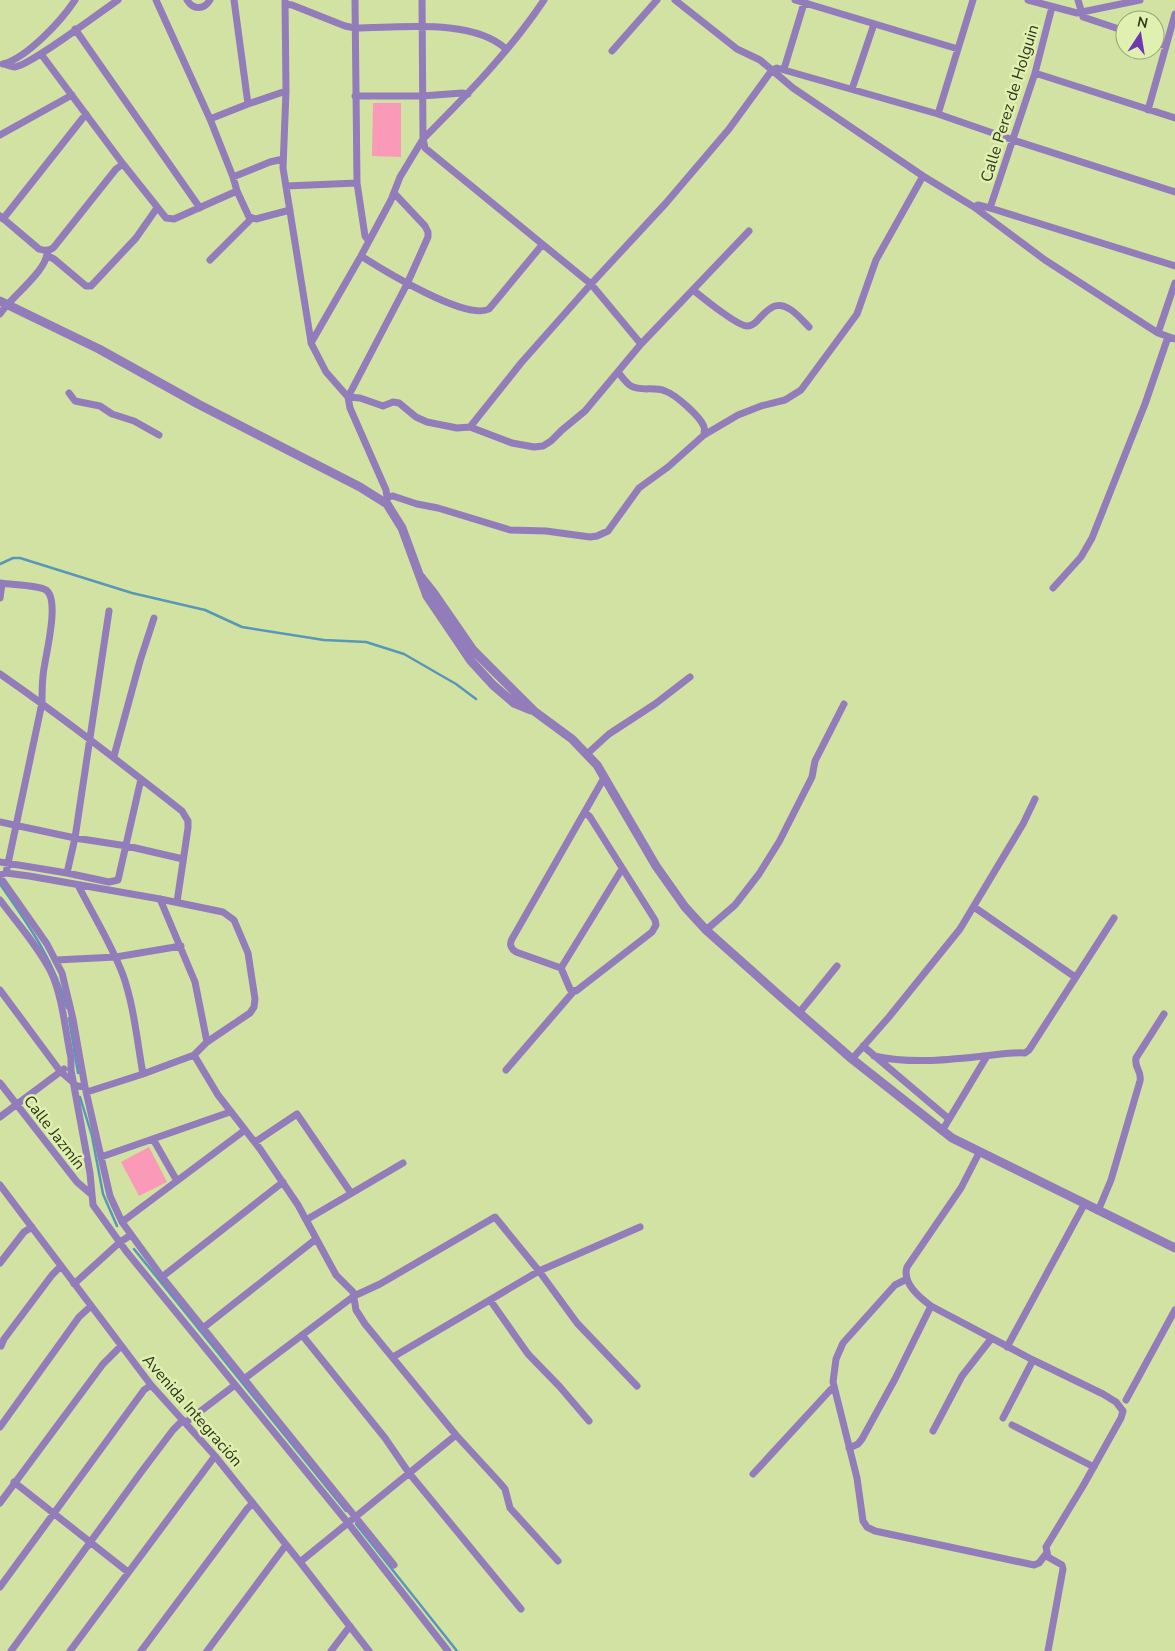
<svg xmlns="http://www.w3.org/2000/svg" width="1175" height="1651" viewBox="0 0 1175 1651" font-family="'Nunito Sans',sans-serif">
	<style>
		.pitch { fill: #fb99b8 }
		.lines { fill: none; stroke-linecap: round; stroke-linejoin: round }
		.stream { stroke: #5897b8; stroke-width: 2.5 }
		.minor { stroke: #927cba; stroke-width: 7 }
		.tertiary { stroke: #927cba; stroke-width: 9 }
		.labels { text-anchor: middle; stroke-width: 5; stroke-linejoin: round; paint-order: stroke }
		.street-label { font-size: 16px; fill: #30361c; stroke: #dff0b0 }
	</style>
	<rect width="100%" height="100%" fill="#d2e2a3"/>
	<path class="pitch" d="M373,103H401V157L372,156Z
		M149,1147L167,1182L139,1196L121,1162Z"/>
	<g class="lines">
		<path class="stream" d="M0,564L13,558H20L132,593L205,610L242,627L324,640L366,642L404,654L456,684L476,699
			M0,884C27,923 55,961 67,1008
			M69,1018L78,1073
			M80,1097L92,1136L103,1194L117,1226
			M134,1249L346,1511
			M356,1524L457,1651"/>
		<path class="minor" d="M156,0L210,119L233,177L237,191L249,217L256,219L290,210
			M187,0C193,10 204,10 210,0
			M234,0L248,104
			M285,0L286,91L283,168L311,342
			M355,0L357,183L365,236L369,241
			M544,0C510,51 466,96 423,139L425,148L591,284L641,344
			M675,0L737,49L760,60L793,88L923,176L974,207L1045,260L1158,333L1175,339
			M795,0L958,49
			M1028,0L1077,13L1140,0
			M1078,0L1083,17L1125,31
			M285,4L292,5L345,26L355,28C399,28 472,18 506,49
			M75,29L200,208
			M1155,42L1166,46
			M612,51L657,0
			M41,54L123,164L166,218L174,219L237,191
			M3,64C27,58 62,20 75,0
			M4,64C7,65 11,67 15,67C31,65 100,12 118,0
			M784,69L805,0
			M1035,73L1175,118
			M852,89L874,24
			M355,96H422L462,93L468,94
			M1148,110L1175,14
			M938,114L973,0
			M210,119L248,104L286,91
			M0,135L72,95
			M233,177L270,162L283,159
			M286,186L357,183
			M394,193L425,226L428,232V237L407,284L348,397L360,398L383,406L393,402L399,403L416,417L427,422L457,428L470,427L512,443L534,447L543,446L551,441L562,430L585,411L641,344L749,231
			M974,207L978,205L990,208L1175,266
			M990,208L1035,73L1052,7
			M0,216L39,249C45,251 50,251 54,247L116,169L123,164
			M3,219L86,114
			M48,256L54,259L86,286H91L136,238L157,208
			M361,256C383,270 466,321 489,309L542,245
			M210,260L252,218
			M693,290C703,298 737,326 747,326C751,326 755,323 757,321C762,316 768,308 775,306C788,302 801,319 809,327
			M0,314C10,298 48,270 47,252
			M1158,333L1175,283
			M618,372C622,377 626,383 631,386C642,392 653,386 665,391C675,394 701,417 704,427C705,429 704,433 704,435
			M69,393L75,401L100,406L112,414L134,421L159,435
			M470,427L521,363L591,284L666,203L729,129L772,70L777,68L938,114L1013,140L1175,192
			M387,497L386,490L350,408L348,397L326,372L311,343L361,256L391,200L400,177L423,139L422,0
			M387,504V497L393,496L417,504L438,508L510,530L546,531L590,537L597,536L608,531L639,488L668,467L704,435L738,415L761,406L785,400L801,390L857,314L876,260L923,176
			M0,583C11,585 37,585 46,590C61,600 44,660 43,676C42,685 42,694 42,703L6,873
			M1053,588L1081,557L1092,538L1145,404L1168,337
			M0,598L2,584
			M0,674C62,717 122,764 182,811L188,821V828L177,902
			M587,754L609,734L655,704L690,677
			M114,756L140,661L154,618
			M585,812L590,817L655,920L656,925L652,932L576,991L570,989L561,968L516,952C511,949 509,944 512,939L604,778
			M0,822L75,838L127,846L183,859
			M0,862L67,873L109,882L118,880L141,779
			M67,873L75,838L109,611
			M0,875L6,873L29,876L160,899L223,912L234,920L248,953L255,999L254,1007L250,1013L207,1042L194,1055L143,1074L87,1092
			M0,877L47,944L62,973L73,1019L85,1087L110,1196L122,1222L162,1277L394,1565
			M78,885C93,915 111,943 123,975C134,1006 137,1041 143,1074
			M160,899L195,982L207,1042
			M0,900C17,923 38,946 51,972C63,998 65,1030 71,1058V1070L90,1173L93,1205L126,1251L348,1523L448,1651
			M974,907L1075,977
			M706,930L735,905L759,874L779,842L812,777L815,761L844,704
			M56,960L116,957L181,946
			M561,968L622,869
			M0,990L60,1071L77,1086L85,1087
			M799,1013L837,966
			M863,1046L949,1119
			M194,1055L218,1095L260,1149L298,1205L336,1275L353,1292L356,1310L365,1324L456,1435L500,1483L505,1489L510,1508L558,1561
			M874,1056C911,1064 945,1060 983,1056C997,1055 1011,1052 1025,1053L1029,1050L1114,918
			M852,1059L889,1017L960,929L1023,824L1035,799
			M506,1070L574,991
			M0,1083L77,1182L91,1194
			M0,1117L64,1069
			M942,1131L987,1056
			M153,1139L177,1181
			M255,1142L297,1114L351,1193
			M979,1153L961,1188L907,1267C902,1283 919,1297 931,1306L1033,1360L1103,1394L1116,1402L1123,1411L1121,1418L1083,1486L1046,1547L1048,1557L1062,1565L1063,1569L1048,1651
			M101,1157L230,1112
			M0,1185L151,1385L215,1456L300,1562L369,1651
			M1098,1211L1111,1180L1140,1081C1142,1070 1134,1069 1136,1058L1164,1014
			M306,1220L403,1163
			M122,1222L245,1130
			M0,1263L24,1232L32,1227
			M162,1277L283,1182
			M907,1279L895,1285L843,1343L836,1359L833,1382L857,1478L863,1521L867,1527L875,1531L1034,1565L1039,1563L1046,1554
			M74,1284L120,1242L131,1235
			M490,1300L528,1354L560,1387L589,1421
			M203,1328L316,1239
			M302,1335L385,1438L409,1473L521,1609
			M1,1346L4,1339L52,1275L61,1266
			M1007,1347L1085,1203
			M393,1357L539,1271L640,1227
			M244,1379L354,1296L380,1284L495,1217L539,1271L577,1323L637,1386
			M1126,1400L1175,1310
			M1003,1418L1033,1360
			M185,1423L235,1385
			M1012,1425L1094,1467
			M0,1427L79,1317L91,1306
			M933,1431L962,1376L991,1339
			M849,1448L858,1444L862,1439L895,1379L931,1306
			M753,1474L834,1386
			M14,1482L128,1572
			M0,1503L103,1364L121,1346
			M300,1562L456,1435
			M0,1587L144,1390L151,1385
			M11,1651L142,1471L173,1430L183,1420
			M70,1651L215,1456
			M141,1651L247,1509L253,1503
			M207,1651L286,1545
			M331,1651L350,1626"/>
		<path class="tertiary" d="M0,301L99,349L198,404L360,487L387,504L402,528L427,596L471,661L493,685L514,703L531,710
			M421,577L433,592L473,650L534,711L572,739L597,765L656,866L685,907L706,930L781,997L852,1059L952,1138L1175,1248"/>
	</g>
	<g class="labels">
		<g class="street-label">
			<text transform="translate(1009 103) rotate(-73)" y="6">Calle Perez de Holguin</text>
			<text transform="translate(55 1132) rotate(52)" y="6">Calle Jazmín</text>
			<text transform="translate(193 1410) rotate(49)" y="6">Avenida Integración</text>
		</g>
	</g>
	<g transform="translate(1140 35) rotate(12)"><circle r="24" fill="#dff0b0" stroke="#99a675"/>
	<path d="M0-4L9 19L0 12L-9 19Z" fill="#6e39b0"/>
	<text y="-8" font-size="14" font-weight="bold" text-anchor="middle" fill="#30361c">N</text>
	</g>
</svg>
